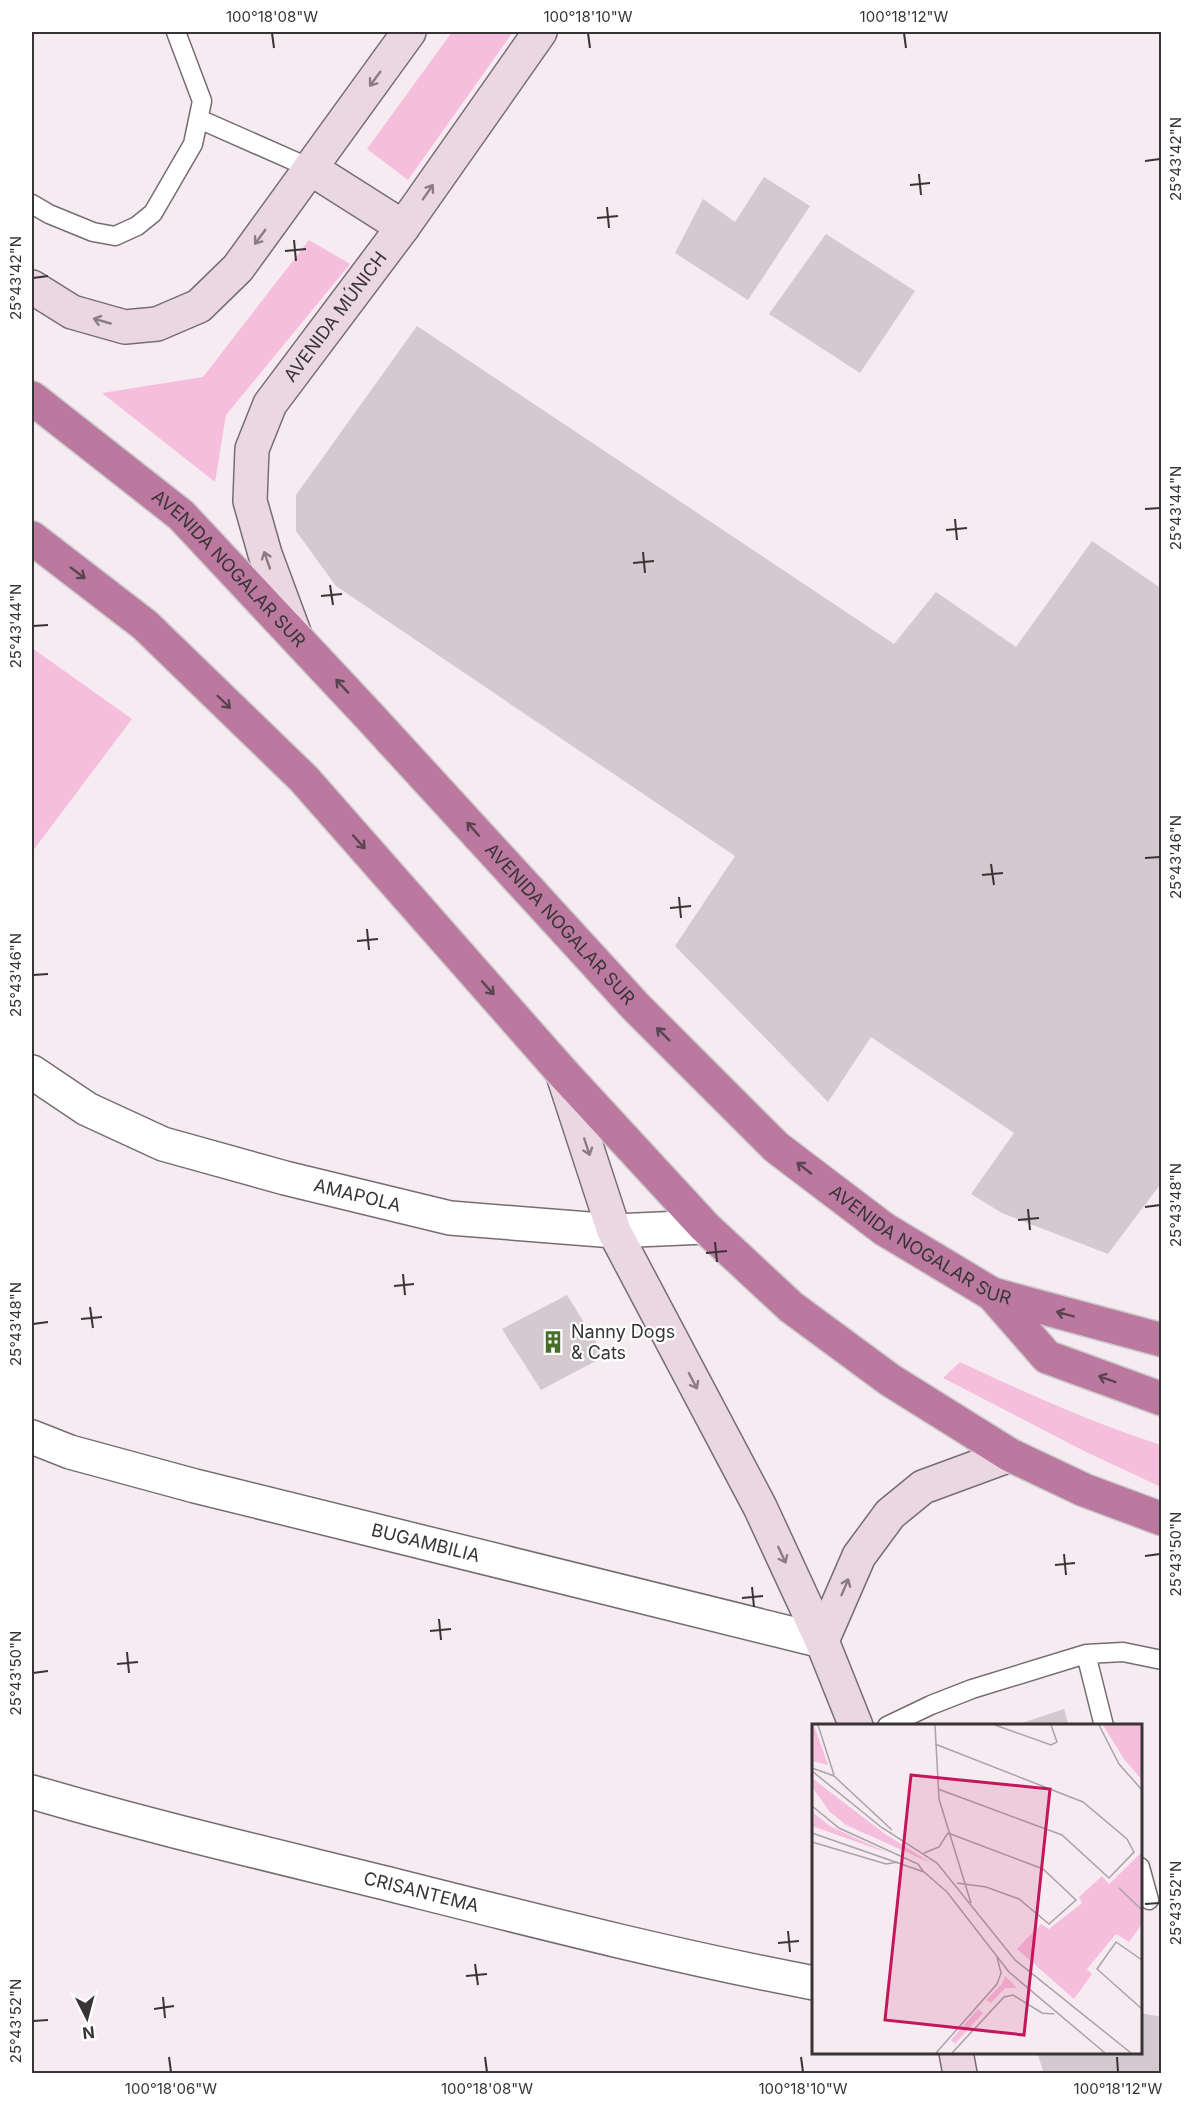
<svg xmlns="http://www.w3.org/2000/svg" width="1193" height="2105" viewBox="0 0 1193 2105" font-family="Inter,sans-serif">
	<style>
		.green { fill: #f6bedd }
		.building { fill: #d3c9cf }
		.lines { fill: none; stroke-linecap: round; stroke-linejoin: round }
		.lane-casing { stroke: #766d72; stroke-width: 21 }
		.street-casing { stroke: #766d72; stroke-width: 36 }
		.secondary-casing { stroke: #766d72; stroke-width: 36 }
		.highway-casing { stroke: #cbcacb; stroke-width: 36 }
		.lane { stroke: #fff; stroke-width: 18 }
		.street { stroke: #fff; stroke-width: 33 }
		.secondary { stroke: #ebd7e2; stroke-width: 33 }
		.highway { stroke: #bc79a0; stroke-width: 33 }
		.oneway { stroke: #897d83 }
		.oneway2 { stroke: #594550 }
		.ticks { fill: none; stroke: #383436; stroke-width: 2 }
		.labels { text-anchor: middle; stroke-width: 4.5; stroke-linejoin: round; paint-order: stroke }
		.street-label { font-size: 18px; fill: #383436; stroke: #fff }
		.poi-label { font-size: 18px; fill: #383436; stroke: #fff; text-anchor: start }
		.inset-road { fill: none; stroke: #aaa2a6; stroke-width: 1.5 }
		.view { fill: #c2185b; fill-opacity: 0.15; stroke: #c2185b; stroke-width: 3 }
		.inset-edge { fill: none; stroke: #383436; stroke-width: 3 }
		.neatline { fill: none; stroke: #383436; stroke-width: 2 }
		.ticks-label { font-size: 15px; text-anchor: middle; fill: #383436 }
	</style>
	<rect width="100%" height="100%" fill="#f6ebf1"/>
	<path class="green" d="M452,32H513L408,180L367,149Z
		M309,240L350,264L226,415L215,482L102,393L203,377Z
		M32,648L132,719L32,852Z
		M960,1362C1026,1393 1092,1423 1161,1445V1487L1084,1451L943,1378Z"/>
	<path class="building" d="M764,177L810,206L748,300L675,253L703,199L735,222Z
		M826,234L915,291L860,373L769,314Z
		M417,326L894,644L936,592L1016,647L1092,541L1162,589V1182L1108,1254L1002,1213L971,1194L1014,1133L871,1037L828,1102L675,946L735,856L336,586L296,531V495Z
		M567,1295L605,1356L541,1390L502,1329Z
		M1064,1709L1069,1726H1016V1725Z
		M1140,2013L1162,2017V2074H1044L1037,2052H1140Z"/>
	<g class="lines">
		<g class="lane-casing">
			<path id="lane" d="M199,119L310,168
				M32,204L49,214L93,232L115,236L137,226L153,213L193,144L202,101L176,32
				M1086,1654L1104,1726
				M887,1726L931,1705L972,1689L1086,1654L1123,1652L1162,1660
				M1140,1867L1149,1900"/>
		</g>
		<g class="street-casing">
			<g id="street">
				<path id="s1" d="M32,1072L87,1109L163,1144L285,1178L450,1218L614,1231L705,1227"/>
				<path id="s2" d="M32,1437L70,1452L195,1486L822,1641"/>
				<path id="s3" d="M32,1792C151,1827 272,1855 393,1885C532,1920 672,1956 814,1983"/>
			</g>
		</g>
		<g class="secondary-casing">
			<g id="secondary">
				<path d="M310,168L403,227"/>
				<path d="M32,287L72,312L125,327L157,324L199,306L238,268L409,32"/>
				<path id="s4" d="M295,635L265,554L250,501L252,449L270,404L403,227L540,32"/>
				<path d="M562,1072L614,1231L760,1507L822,1641L856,1726"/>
				<path d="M822,1641L859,1556L890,1514L923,1487L1010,1455"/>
				<path d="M956,2052L960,2074"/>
			</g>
		</g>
		<g class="highway-casing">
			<g id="highway">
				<path id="s5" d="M32,398L181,515L371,718L635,1006L776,1147L884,1229L992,1294L1162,1340"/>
				<path d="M32,538L145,625L304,779L562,1072L705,1227L791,1307L890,1380L1010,1455L1084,1490L1162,1519"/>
				<path d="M992,1294L1047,1357L1162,1399"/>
			</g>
		</g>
		<use href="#lane" class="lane"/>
		<use href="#street" class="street"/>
		<use href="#secondary" class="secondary"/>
		<use href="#highway" class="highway"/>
	</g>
	<defs><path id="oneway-shaft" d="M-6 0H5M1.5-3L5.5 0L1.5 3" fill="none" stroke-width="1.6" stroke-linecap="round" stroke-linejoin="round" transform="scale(1.5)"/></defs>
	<g class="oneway">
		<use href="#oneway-shaft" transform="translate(375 79) rotate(126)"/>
		<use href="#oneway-shaft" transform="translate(428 192) rotate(-55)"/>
		<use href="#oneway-shaft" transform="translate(260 237) rotate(126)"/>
		<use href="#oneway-shaft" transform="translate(102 321) rotate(-164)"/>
		<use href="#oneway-shaft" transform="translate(267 560) rotate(-109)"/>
		<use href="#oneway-shaft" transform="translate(587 1147) rotate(72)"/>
		<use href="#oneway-shaft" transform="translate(693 1381) rotate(62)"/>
		<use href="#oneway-shaft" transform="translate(782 1555) rotate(65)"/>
		<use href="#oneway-shaft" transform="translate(845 1587) rotate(-67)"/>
	</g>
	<g class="oneway2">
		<use href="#oneway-shaft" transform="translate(78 573) rotate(37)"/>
		<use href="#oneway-shaft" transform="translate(342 686) rotate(-133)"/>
		<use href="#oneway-shaft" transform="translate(224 702) rotate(44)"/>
		<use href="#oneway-shaft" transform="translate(473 829) rotate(-132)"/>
		<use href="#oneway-shaft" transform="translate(359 842) rotate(48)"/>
		<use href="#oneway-shaft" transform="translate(488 988) rotate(48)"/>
		<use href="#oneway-shaft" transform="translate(663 1034) rotate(-135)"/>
		<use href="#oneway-shaft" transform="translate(804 1168) rotate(-142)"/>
		<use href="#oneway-shaft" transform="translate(1065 1314) rotate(-165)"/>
		<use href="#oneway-shaft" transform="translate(1107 1379) rotate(-160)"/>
	</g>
	<path class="ticks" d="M272,33L274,48M588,33L590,48M904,33L906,48M1145,161L1160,159M919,174L921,195M910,185L930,183M607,207L609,228M597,218L618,216M294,240L296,261M285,251L306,249M33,278L48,276M1145,509L1160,508M955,519L957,540M946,530L967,528M643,552L645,573M633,563L654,561M330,585L333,605M321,596L342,594M33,626L48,625M1145,858L1160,857M991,864L994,885M982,875L1003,873M679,897L681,918M670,908L691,906M367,929L369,950M357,941L378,939M33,975L48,974M1145,1207L1160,1205M1028,1209L1030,1230M1018,1220L1039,1218M715,1242L717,1262M706,1253L727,1251M403,1274L405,1295M394,1286L414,1284M90,1307L93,1328M81,1319L102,1317M33,1324L48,1322M1064,1554L1066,1575M1145,1556L1160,1554M1055,1565L1075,1563M752,1587L754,1607M742,1598L763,1596M439,1619L441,1640M430,1631L451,1629M127,1652L129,1673M117,1664L138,1662M33,1673L48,1671M1145,1904L1160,1903M788,1931L790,1952M778,1943L799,1941M475,1964L478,1985M466,1976L487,1974M163,1997L165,2018M154,2009L174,2006M33,2021L48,2020M169,2057L171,2072M485,2057L487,2072M801,2057L803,2072M1117,2057L1118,2072"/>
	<defs>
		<g id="building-bare" transform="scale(1.8)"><path d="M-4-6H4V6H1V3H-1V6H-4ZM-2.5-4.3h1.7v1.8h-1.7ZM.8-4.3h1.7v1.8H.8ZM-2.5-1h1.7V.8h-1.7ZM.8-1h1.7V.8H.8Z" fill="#466e29" stroke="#fff" stroke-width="2.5" paint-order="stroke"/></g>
	</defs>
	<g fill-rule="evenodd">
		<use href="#building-bare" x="553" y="1342"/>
	</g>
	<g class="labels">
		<g class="street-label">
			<text dy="6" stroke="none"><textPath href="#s4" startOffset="351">AVENIDA MÚNICH</textPath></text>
			<text dy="6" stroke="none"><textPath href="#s5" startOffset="261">AVENIDA NOGALAR SUR</textPath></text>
			<text dy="6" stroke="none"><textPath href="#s5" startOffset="747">AVENIDA NOGALAR SUR</textPath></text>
			<text dy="6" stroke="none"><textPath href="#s1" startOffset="351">AMAPOLA</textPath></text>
			<text dy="6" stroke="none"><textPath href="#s5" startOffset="1233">AVENIDA NOGALAR SUR</textPath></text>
			<text dy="6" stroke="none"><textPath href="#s2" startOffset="408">BUGAMBILIA</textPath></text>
			<text dy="6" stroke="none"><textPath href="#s3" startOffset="402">CRISANTEMA</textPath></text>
		</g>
		<g class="poi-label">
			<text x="571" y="1338">Nanny Dogs<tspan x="571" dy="21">&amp; Cats</tspan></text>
		</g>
	</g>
	<g transform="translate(812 1724)">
		<rect width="330" height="330" fill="#f6ebf1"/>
		<path d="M0,1H2L16,41L0,37ZM291,1H330V56L312,35ZM0,54L73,110L119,139L34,101L18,88L0,63ZM0,88L18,102L76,129L0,102ZM330,128V200L317,218L304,210L275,245L280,250L262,275L205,225L229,200L237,205L270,179L267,173L290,152L297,160ZM193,252L205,264H193L179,279L174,276L190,260ZM166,285L171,289L143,320L139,316Z" fill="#f6bedd"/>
		<path class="inset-road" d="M6,1L22,51M123,1L127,75L159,179M183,1L239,21L245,18L239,1M287,1L307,40L330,66M123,20L271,78L315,115L322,128L297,154L250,111L126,65M0,44L22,52L80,106M0,47L69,103L125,139L203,236L319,329M0,82L27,104L106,140L111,147M0,109L112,148L135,168L197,248L293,329M136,109L231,145L264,176L237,200L207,175L174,163L145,159M0,118L74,140L86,138M112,129L127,123L136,109M307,164L330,186M330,236L304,218L285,245L330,285M124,329L185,260L189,249L185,233M140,329L192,273L201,271L230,289L242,290"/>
		<path class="view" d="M99,51L238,65L212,311L73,296Z"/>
		<rect width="330" height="330" class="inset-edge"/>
	</g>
	<rect width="1193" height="2105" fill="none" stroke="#ffffff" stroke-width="66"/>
	<g transform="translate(87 2018) rotate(174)" stroke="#ffffff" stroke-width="4.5" paint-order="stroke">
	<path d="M0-4.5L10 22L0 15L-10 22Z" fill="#383436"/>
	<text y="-9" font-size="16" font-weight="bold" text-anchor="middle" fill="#383436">N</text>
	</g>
	<rect x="33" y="33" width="1127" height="2039" class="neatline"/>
	<g class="ticks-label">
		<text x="272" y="22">100°18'08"W</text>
		<text x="588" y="22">100°18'10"W</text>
		<text x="904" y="22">100°18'12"W</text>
		<text transform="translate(1176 159) rotate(-90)" y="5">25°43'42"N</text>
		<text transform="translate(16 278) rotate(-90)" y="5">25°43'42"N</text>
		<text transform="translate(1176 508) rotate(-90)" y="5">25°43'44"N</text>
		<text transform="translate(16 626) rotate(-90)" y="5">25°43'44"N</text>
		<text transform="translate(1176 857) rotate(-90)" y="5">25°43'46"N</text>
		<text transform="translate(16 975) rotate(-90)" y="5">25°43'46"N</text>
		<text transform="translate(1176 1205) rotate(-90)" y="5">25°43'48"N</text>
		<text transform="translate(16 1324) rotate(-90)" y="5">25°43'48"N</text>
		<text transform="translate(1176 1554) rotate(-90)" y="5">25°43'50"N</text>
		<text transform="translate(16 1673) rotate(-90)" y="5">25°43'50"N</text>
		<text transform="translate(1176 1903) rotate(-90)" y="5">25°43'52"N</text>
		<text transform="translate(16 2021) rotate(-90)" y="5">25°43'52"N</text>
		<text x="171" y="2094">100°18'06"W</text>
		<text x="487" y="2094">100°18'08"W</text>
		<text x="803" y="2094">100°18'10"W</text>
		<text x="1118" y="2094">100°18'12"W</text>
	</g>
</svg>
